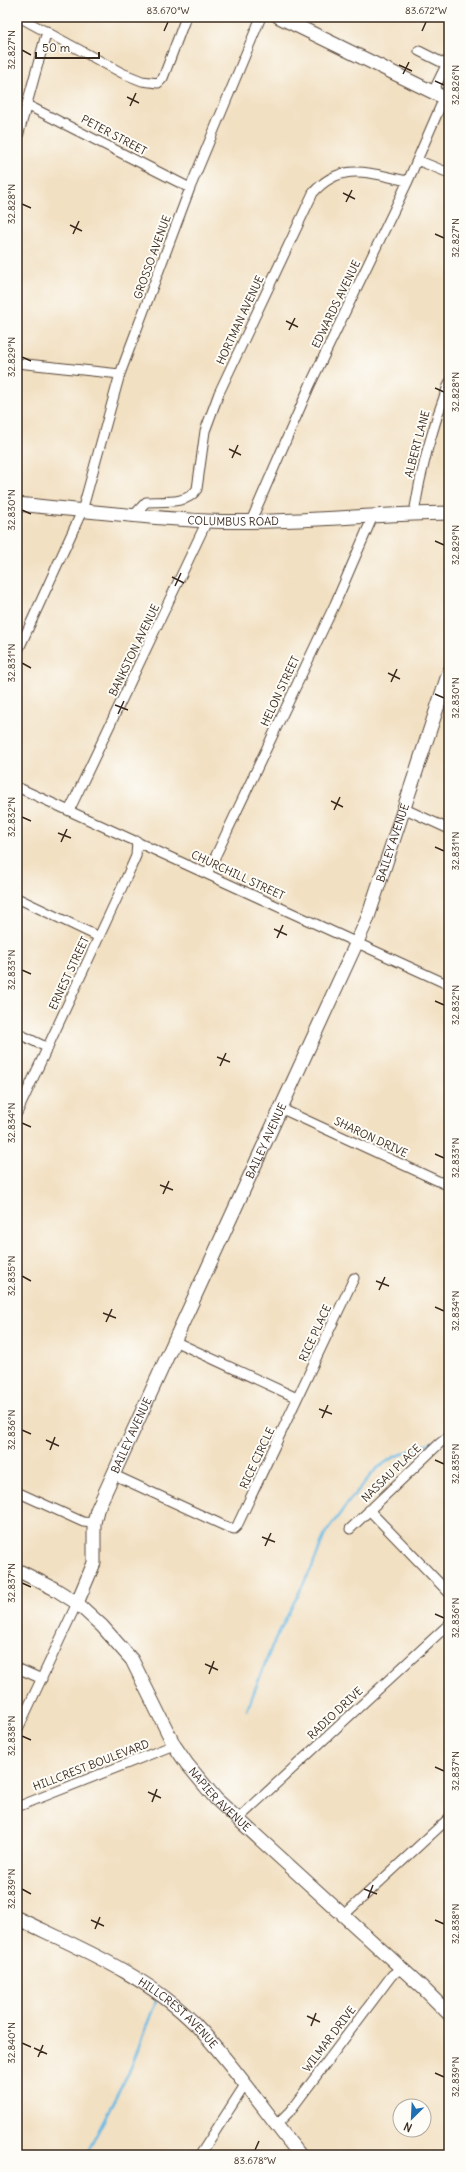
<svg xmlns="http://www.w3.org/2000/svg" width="466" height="2172" viewBox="0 0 466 2172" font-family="Delius,sans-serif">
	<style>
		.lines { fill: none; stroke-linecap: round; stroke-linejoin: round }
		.stream { stroke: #68b9e3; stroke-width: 2.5 }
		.street-casing { stroke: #564537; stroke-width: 11 }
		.secondary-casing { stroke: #564537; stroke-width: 15 }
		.street { stroke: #fff; stroke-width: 9 }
		.secondary { stroke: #fff; stroke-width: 13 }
		.ticks { fill: none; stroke: #3b2a1e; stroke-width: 1.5 }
		.labels { text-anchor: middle; stroke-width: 4; stroke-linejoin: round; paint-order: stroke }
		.street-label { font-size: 11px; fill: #3b2a1e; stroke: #fdfcf7 }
		.neatline { fill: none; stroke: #3b2a1e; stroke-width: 1.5 }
		.ticks-label { font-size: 10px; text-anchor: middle; fill: #3b2a1e }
	</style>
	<rect width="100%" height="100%" fill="#fdfcf7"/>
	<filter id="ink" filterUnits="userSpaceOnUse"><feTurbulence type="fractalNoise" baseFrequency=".025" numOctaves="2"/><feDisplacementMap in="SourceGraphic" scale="8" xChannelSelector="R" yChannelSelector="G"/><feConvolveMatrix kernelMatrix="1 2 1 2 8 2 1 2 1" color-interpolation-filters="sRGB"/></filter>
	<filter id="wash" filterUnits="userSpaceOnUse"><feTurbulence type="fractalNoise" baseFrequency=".012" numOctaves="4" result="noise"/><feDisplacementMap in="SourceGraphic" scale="16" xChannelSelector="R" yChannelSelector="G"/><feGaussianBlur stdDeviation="0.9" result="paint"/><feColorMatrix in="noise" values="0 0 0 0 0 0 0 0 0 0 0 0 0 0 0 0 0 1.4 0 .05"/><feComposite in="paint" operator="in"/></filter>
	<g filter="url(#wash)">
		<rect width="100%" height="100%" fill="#f2e0c2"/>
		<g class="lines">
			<path class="stream" d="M247,1710L272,1646L312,1567L325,1534L350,1500L376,1469L392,1458L438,1440
				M86,2155L129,2072L156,2001"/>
		</g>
	</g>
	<g filter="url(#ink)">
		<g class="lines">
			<g class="street-casing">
				<path id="street" d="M19,17L122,73L142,81L158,83L163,78L186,17
					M419,51L449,66
					M433,92L449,59
					M27,105L190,188
					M17,140L47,31
					M417,160L449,173
					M17,363L120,374
					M414,513C421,468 433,425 449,383
					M133,516L146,502C163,501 187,505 197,489L205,431L219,393L313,193C342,160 371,174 408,181
					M251,521L310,385L408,181L444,98
					M17,653L82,511L120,374L190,188L261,17
					M17,787L449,985
					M405,809L449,829
					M69,811L207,521
					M207,874L335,604L373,516
					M17,898L99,937
					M17,1033L48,1048
					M282,1109L449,1186
					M17,1113L124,883L136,856L137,841
					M174,1341L297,1398
					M112,1474L227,1527L234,1529L237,1526L354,1278
					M17,1492L83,1522L94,1523
					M369,1510L449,1593
					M350,1529L440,1443L449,1436
					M17,1668L42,1679
					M17,1731L77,1603
					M17,1807L174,1745
					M238,1819L449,1624
					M344,1915L449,1818
					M276,2125L290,2111L392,1975L402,1968
					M200,2155L245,2085"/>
			</g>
			<g class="secondary-casing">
				<g id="secondary">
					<path d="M279,17L449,100"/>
					<path id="s1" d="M17,504C80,510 143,518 207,521C288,524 368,514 449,513"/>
					<path id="s2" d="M17,1570L55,1589L77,1603L102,1626L132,1660L174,1745L187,1764L216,1799L422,1987L449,2014"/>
					<path id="s3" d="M77,1603L94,1563V1523L97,1510L367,920L449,672"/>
					<path id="s4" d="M17,1918C79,1948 147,1975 196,2025C234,2065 265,2112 300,2155"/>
				</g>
			</g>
			<use href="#street" class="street"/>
			<use href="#secondary" class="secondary"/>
		</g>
	</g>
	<path class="ticks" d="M164,31L168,22M422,31L426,22M22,50L31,55M399,65L412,71M403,74L409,62M435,81L444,85M127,97L139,103M130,106L136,93M343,193L355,199M346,202L352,190M22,204L31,208M70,225L82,231M73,234L79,221M435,234L444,238M286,321L298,327M289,330L295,318M22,357L31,361M435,388L444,392M229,449L241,455M232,458L238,445M22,510L31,514M435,541L444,545M172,577L184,583M175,586L181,573M22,663L31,668M388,673L400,679M391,682L397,669M435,694L444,698M115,705L128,710M118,714L124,701M331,801L343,807M334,810L340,797M22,817L31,821M58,833L71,838M61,842L67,829M435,847L444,851M274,929L287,935M277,938L283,925M22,970L31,974M435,1001L444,1005M217,1057L230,1062M220,1066L226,1053M22,1123L31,1127M435,1154L444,1158M160,1185L173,1190M163,1194L169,1181M22,1276L31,1281M376,1281L389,1286M379,1290L385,1277M435,1307L444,1311M103,1313L116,1318M106,1322L112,1309M319,1409L332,1414M322,1418L328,1405M22,1430L31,1434M46,1440L59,1446M50,1450L55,1437M435,1460L444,1464M262,1537L275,1542M265,1546L271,1533M22,1583L31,1587M435,1614L444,1618M205,1664L218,1670M209,1674L214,1661M22,1736L31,1740M435,1767L444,1771M148,1792L161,1798M152,1802L157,1789M22,1889L31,1894M364,1889L377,1894M368,1898L373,1885M91,1920L104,1926M435,1920L444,1924M95,1929L100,1917M307,2016L320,2022M311,2026L316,2013M22,2043L31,2047M34,2048L47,2054M38,2057L43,2045M435,2073L444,2077M255,2150L259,2141"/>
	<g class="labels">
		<g class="street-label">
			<text transform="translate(114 135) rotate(28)" y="4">PETER STREET</text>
			<text transform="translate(152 257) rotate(-70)" y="4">GROSSO AVENUE</text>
			<text transform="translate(336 304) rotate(-64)" y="4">EDWARDS AVENUE</text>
			<text transform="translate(240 320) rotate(-65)" y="4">HORTMAN AVENUE</text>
			<text transform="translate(417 444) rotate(-75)" y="4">ALBERT LANE</text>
			<text dy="4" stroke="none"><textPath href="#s1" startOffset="217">COLUMBUS ROAD</textPath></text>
			<text transform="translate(134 650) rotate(-64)" y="4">BANKSTON AVENUE</text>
			<text transform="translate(280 691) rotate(-65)" y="4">HELON STREET</text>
			<text dy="4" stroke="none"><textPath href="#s3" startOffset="827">BAILEY AVENUE</textPath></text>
			<text transform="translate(238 875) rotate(25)" y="4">CHURCHILL STREET</text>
			<text transform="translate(69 973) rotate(-65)" y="4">ERNEST STREET</text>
			<text transform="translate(371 1137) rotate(25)" y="4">SHARON DRIVE</text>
			<text dy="4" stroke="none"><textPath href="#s3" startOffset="503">BAILEY AVENUE</textPath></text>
			<text transform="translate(315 1333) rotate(-65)" y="4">RICE PLACE</text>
			<text dy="4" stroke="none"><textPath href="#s3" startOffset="179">BAILEY AVENUE</textPath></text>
			<text transform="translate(257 1458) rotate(-65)" y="4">RICE CIRCLE</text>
			<text transform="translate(391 1473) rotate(-44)" y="4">NASSAU PLACE</text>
			<text transform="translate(335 1713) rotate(-43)" y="4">RADIO DRIVE</text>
			<text transform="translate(91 1765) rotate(-21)" y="4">HILLCREST BOULEVARD</text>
			<text dy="4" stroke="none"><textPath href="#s2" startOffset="314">NAPIER AVENUE</textPath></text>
			<text dy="4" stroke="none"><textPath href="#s4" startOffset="188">HILLCREST AVENUE</textPath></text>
			<text transform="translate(329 2039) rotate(-53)" y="4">WILMAR DRIVE</text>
		</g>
	</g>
	<rect width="466" height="2172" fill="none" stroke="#fdfcf7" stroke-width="44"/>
	<g transform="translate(412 2118) rotate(204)"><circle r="19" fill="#fdfcf7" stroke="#afa8a0"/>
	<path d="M0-3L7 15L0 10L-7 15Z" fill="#1f6fb2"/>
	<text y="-6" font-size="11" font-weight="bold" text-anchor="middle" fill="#3b2a1e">N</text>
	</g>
	<path d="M36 52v6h63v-6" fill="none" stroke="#3b2a1e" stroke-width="2"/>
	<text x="42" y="52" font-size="12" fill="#3b2a1e" stroke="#fdfcf7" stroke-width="3" paint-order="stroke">50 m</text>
	<rect x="22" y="22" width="422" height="2128" class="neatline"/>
	<g class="ticks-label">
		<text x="168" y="14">83.670°W</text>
		<text x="426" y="14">83.672°W</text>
		<text transform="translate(11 50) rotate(-90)" y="4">32.827°N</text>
		<text transform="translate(455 85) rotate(-90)" y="4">32.826°N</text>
		<text transform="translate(11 204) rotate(-90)" y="4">32.828°N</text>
		<text transform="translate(455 238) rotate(-90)" y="4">32.827°N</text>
		<text transform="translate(11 357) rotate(-90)" y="4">32.829°N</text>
		<text transform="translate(455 392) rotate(-90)" y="4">32.828°N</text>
		<text transform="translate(11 510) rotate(-90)" y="4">32.830°N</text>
		<text transform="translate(455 545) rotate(-90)" y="4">32.829°N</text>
		<text transform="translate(11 663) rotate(-90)" y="4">32.831°N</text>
		<text transform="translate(455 698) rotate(-90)" y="4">32.830°N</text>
		<text transform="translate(11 817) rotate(-90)" y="4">32.832°N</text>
		<text transform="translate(455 851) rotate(-90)" y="4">32.831°N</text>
		<text transform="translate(11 970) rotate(-90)" y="4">32.833°N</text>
		<text transform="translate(455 1005) rotate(-90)" y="4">32.832°N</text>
		<text transform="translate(11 1123) rotate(-90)" y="4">32.834°N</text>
		<text transform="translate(455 1158) rotate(-90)" y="4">32.833°N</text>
		<text transform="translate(11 1276) rotate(-90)" y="4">32.835°N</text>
		<text transform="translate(455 1311) rotate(-90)" y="4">32.834°N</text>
		<text transform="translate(11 1430) rotate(-90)" y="4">32.836°N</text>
		<text transform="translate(455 1464) rotate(-90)" y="4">32.835°N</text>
		<text transform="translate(11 1583) rotate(-90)" y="4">32.837°N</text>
		<text transform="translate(455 1618) rotate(-90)" y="4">32.836°N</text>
		<text transform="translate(11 1736) rotate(-90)" y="4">32.838°N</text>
		<text transform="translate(455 1771) rotate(-90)" y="4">32.837°N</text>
		<text transform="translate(11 1889) rotate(-90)" y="4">32.839°N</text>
		<text transform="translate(455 1924) rotate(-90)" y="4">32.838°N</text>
		<text transform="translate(11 2043) rotate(-90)" y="4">32.840°N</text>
		<text transform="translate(455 2077) rotate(-90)" y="4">32.839°N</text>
		<text x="255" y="2164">83.678°W</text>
	</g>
</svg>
